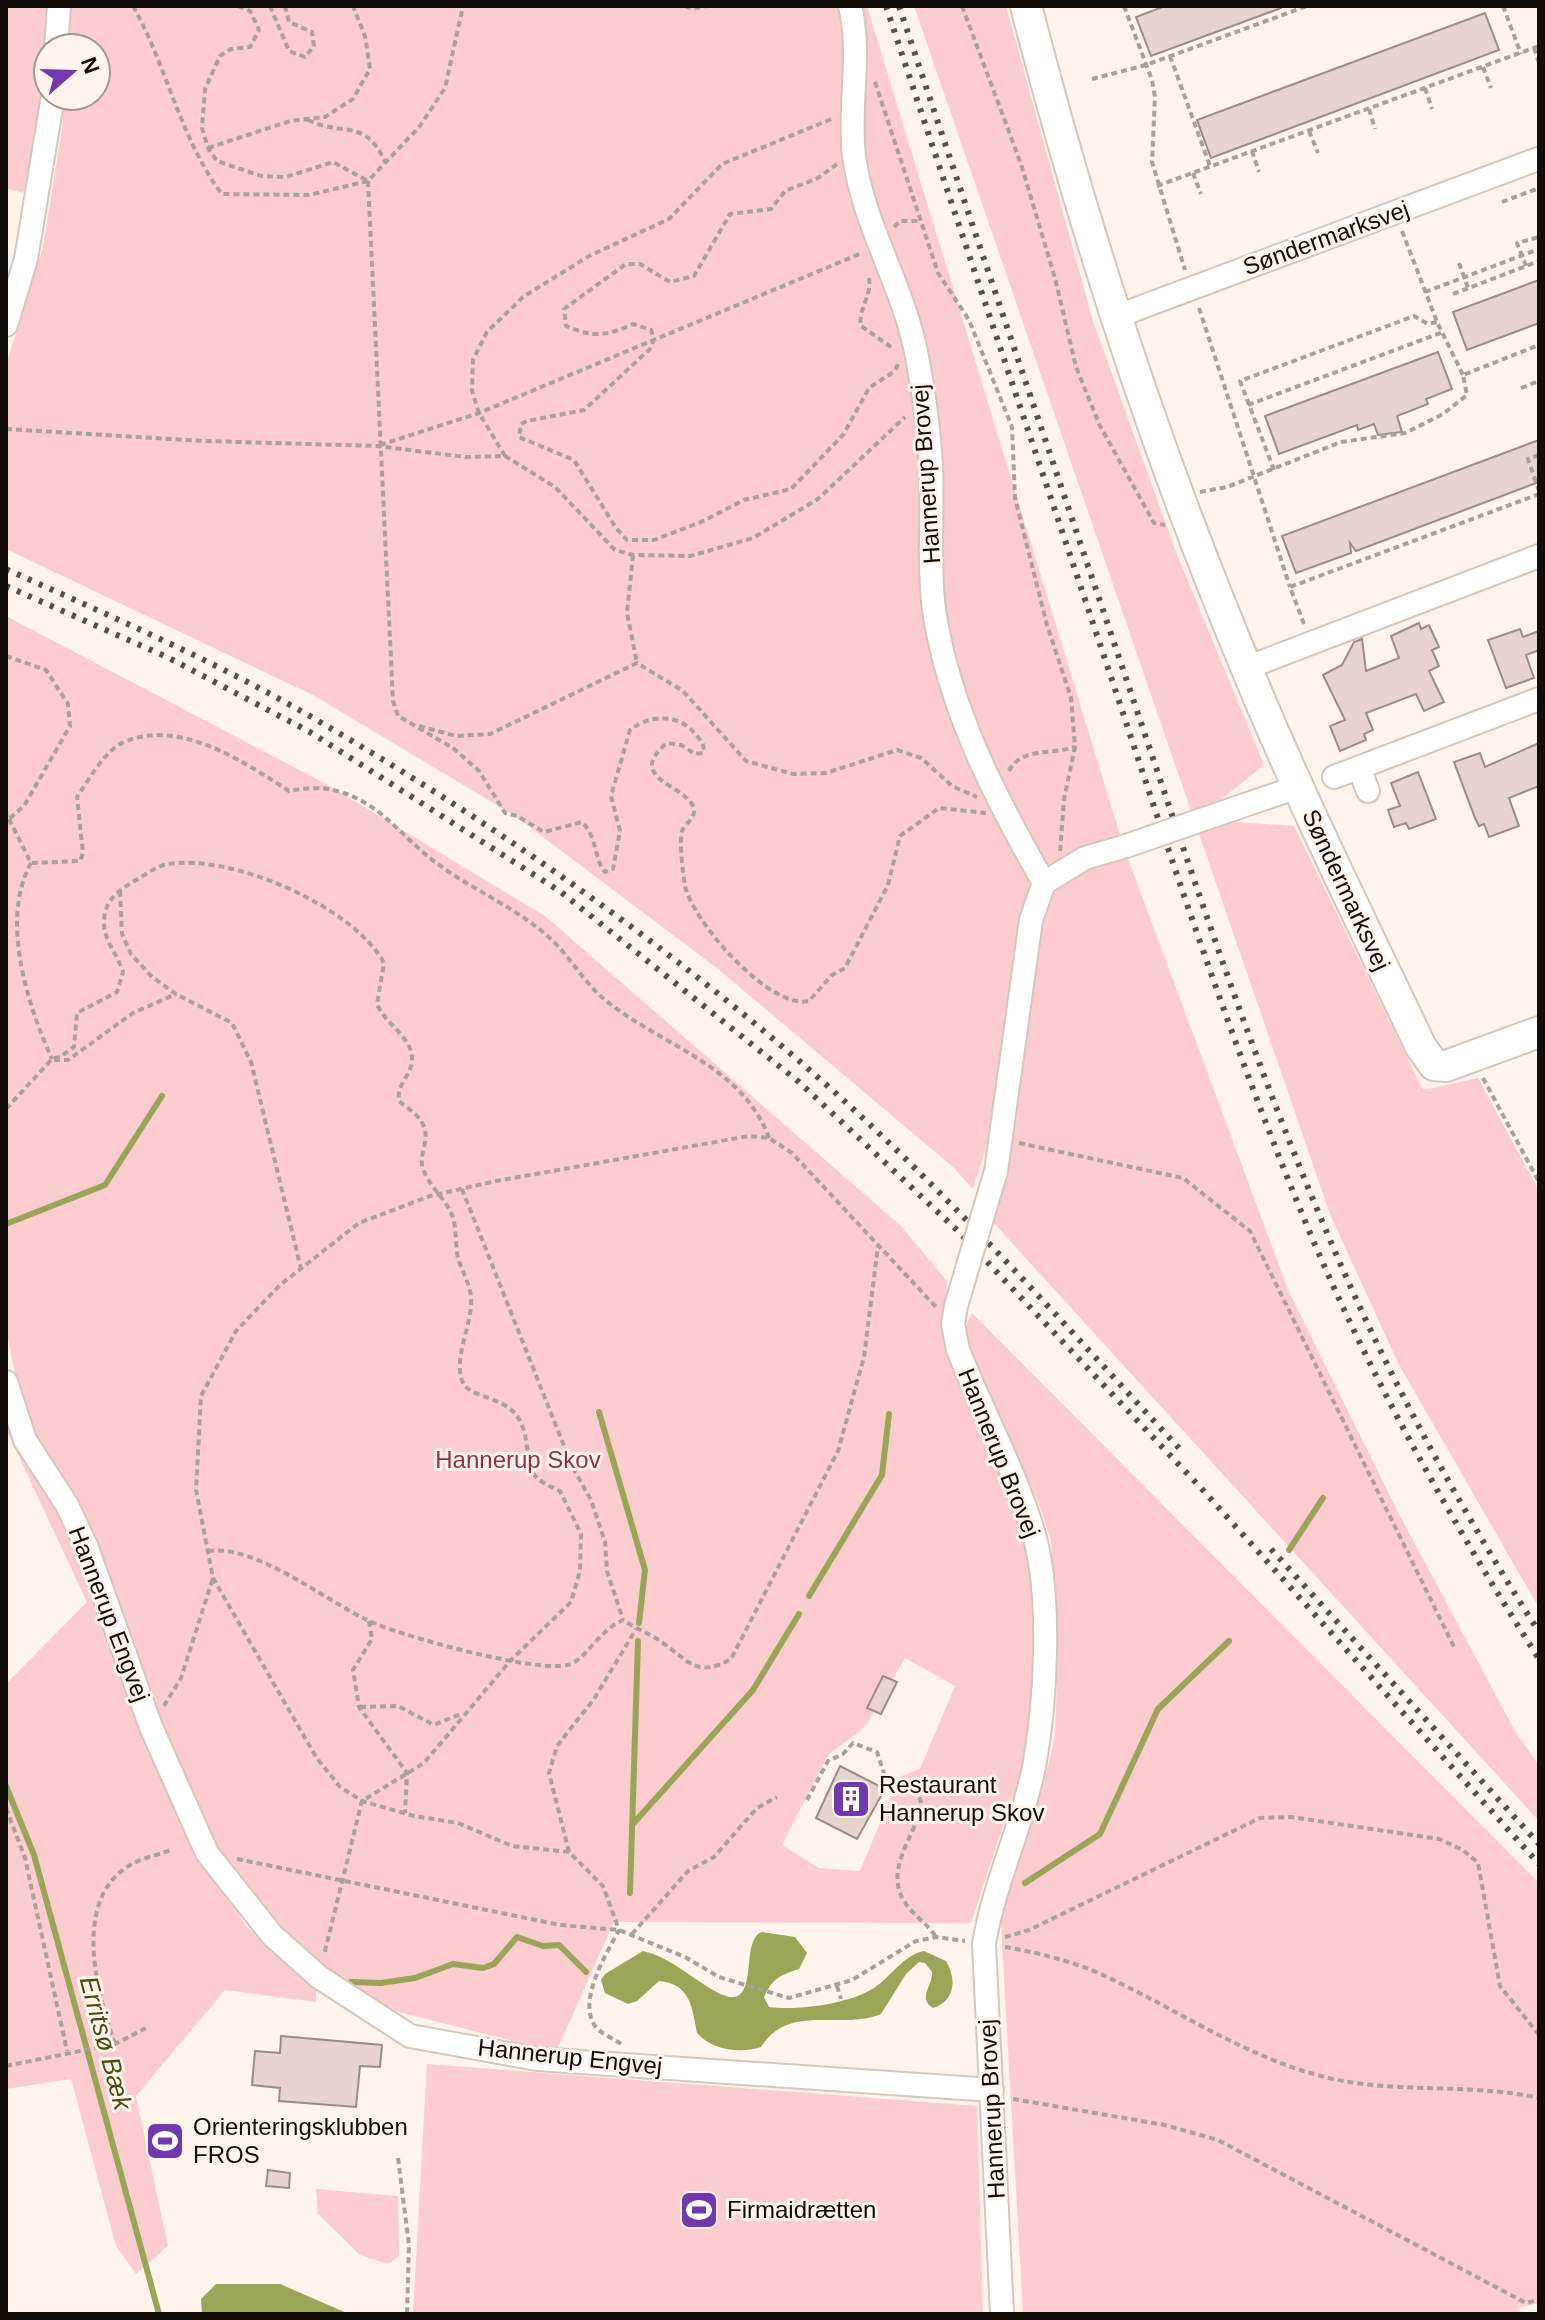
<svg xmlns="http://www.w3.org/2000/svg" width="1545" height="2320" viewBox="0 0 1545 2320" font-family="Arial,sans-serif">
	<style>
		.green { fill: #fcccce; fill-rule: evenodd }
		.water { fill: #9aa557 }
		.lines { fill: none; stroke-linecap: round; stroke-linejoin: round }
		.stream { stroke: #9aa557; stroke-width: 6 }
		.building { fill: #e9d4cd; stroke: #9d8a83; stroke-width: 2 }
		.street-casing { stroke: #d6c7ba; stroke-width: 26 }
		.secondary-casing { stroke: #d6c7ba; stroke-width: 34 }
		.path { stroke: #a9a09a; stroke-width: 4; stroke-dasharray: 6 4; stroke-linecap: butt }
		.street { stroke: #fff; stroke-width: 22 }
		.secondary { stroke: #fff; stroke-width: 30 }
		.rail { stroke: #56504b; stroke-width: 6; stroke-dasharray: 4 8; stroke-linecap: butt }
		.street-bridge-casing { stroke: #d6c7ba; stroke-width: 26; stroke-linecap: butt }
		.street-bridge { stroke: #fff; stroke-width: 22 }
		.labels { text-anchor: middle; stroke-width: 6; stroke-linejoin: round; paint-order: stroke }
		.street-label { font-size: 24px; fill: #120d09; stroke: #fef4ec }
		.park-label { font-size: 24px; fill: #932f3e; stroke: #fef4ec }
		.poi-label { font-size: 24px; fill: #120d09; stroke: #fef4ec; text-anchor: start }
		.water-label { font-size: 26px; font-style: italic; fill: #464d12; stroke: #fef4ec }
	</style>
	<rect width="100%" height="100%" fill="#fef4ec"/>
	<path class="green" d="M6,6H46L38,145L23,193L6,188Z
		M67,6H867L1120,835C1093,846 1053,858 1034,882C1009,914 1003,1074 992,1124C988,1146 979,1168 973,1189L953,1167L717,968L515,816L313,695L6,549V365L43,247L62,129L64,96H96V48H66Z
		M914,6H1006L1093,321L1176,552L1264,765L1218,802L1191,811Z
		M6,616L326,784L545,916L900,1225L947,1281L944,1336L1026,1533L1036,1638L1028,1751L971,1923L614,1922L556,2052L391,2010L348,1989L278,1931L203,1830L22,1407L6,1330ZM905,1658L955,1686L920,1769L899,1777L860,1871L819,1868L782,1845L828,1755L865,1727Z
		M1224,821L1294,826L1423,1090L1478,1078L1539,1191V1608L1398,1363L1330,1214L1198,831Z
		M1127,856L1289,1292L1399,1514L1515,1731L1539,1765V1821L991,1220L1015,1129L1041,923C1055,872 1080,869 1127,856Z
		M972,1313L1539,1883V2303L1514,2309L1529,2314H1023L1001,1924L1009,1880L1042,1791L1055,1736L1058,1651L1051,1541L1039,1504L992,1407L970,1352L965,1327Z
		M6,1408L65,1517L187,1833L246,1926L316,1987V2002L225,1990L136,2096L168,2246L136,2274L116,2246L71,2079L6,2089V1684L87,1602L6,1429Z
		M427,2064L977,2106L983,2314H413Z
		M316,2189L398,2196L399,2256L388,2264L360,2255L318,2214Z"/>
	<path class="water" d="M762,1932L795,1937L807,1953L799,1969C780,1975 772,1979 764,1997L769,2007C797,2011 849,2004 874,1988C891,1977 903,1955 924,1951L946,1961C957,1979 955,2001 933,2008C917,1998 933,1986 932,1972L925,1963L919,1962L906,1974L881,2014C840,2031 789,2002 761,2047C740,2054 712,2050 697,2033C692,2006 690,1984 659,1981L637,2001L628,2004L605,1993L601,1980L605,1974L643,1951C671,1958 689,1976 713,1990C765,2021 737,1940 762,1932Z
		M216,2284H280L349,2314H202L201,2299Z"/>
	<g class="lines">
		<path class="stream" d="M6,1224L105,1185L162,1096
			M599,1412L645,1570L639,1623
			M1289,1550L1323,1498
			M809,1596L882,1475L889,1414
			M6,1786L34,1855L159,2314
			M632,1825L753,1690L799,1614
			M1025,1883L1100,1834L1158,1709L1229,1641
			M630,1893L638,1641
			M351,1982L381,1983L415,1978L453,1964L483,1968L494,1964L517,1937L543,1946L559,1945L586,1972"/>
	</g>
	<path class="building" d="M1165,6H1281V8L1151,56L1136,17Z
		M1485,13L1499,50L1211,158L1197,120Z
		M1539,280V323L1467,350L1453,312Z
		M1438,352L1452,389L1426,399L1428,404L1397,416L1402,432L1378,435L1374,424L1358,430L1357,425L1279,454L1265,416Z
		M1539,440V482L1356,551L1350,543L1351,553L1296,573L1282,536Z
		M1419,623L1421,629L1429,625L1439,647L1432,650L1439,666L1429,671L1444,702L1424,711L1416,694L1366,713L1373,730L1364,734L1366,740L1340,751L1330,726L1345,720L1323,675L1342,665L1354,642L1362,639L1366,671L1399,658L1391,636Z
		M1520,629L1523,637L1539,631V650L1526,655L1534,678L1506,688L1488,640Z
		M1539,743V786L1509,798L1519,826L1489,837L1484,824L1479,826L1475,818L1454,762L1480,753L1485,767Z
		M1418,772L1436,819L1409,829L1406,823L1394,827L1388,810L1400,806L1391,783Z
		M883,1676L897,1682L881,1714L867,1708Z
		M840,1766L885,1789L857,1839L816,1818Z
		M281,2036L382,2045L380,2067L360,2066L356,2107L279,2101L280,2088L252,2085L255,2051L280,2053Z
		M268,2170L290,2173L289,2188L266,2186Z"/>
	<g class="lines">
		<g class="street-casing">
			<path id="street" d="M850,6C862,55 848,105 854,156C863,225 905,289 917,357C924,393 929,429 931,465C933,513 928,563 934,610C949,709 995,797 1044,883
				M56,48L59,6
				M1115,317L1538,159
				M6,325L26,259L53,96
				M1246,668L1539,556
				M1359,768L1368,791
				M1334,777L1539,699
				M1236,808L1298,787
				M996,1171L1031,920L1044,883L1085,858L1126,846
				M956,1306L953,1324L958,1350C982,1410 1014,1469 1033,1531C1052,1594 1046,1702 1034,1767C1022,1827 994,1883 984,1944L1002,2314
				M6,1382L25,1440L67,1505L87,1548L151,1727L207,1853L272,1935L319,1977L410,2036L537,2059L992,2090"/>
		</g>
		<g class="secondary-casing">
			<path id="secondary" d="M1026,6C1084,231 1156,452 1246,667C1299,796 1361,921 1421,1047L1434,1065L1446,1066L1539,1032"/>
		</g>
		<path class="path" d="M133,6C167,66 180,139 222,194L309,195L368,181L420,126L445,88L463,6
			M238,6L250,11L259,30L250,47L231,49L220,56L205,89L202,128L208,148L217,161L261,176L286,177L333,162L368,181
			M270,6L289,51L305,57L314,46L312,32L289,22L285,6
			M685,6L692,9L707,6
			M962,6L1021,164L1055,278L1076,367L1100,426L1154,523L1165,525
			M1124,6L1152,80L1155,97L1152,162L1185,270
			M1503,6L1521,54
			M1534,48L1539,63
			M1170,56L1210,166
			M1483,67L1491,88
			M1092,79L1146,65L1307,6
			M875,82L938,273L969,320L1012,427L1015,498L1047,625L1071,698L1075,747L1064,799L1060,852
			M1425,88L1432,109
			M1369,109L1375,129
			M308,120C342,137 365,117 385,162
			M1309,131L1318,153
			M208,148L290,121L325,117L353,99L370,69L365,36L353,6
			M1252,151L1259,172
			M837,164L818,178L785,191L771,209L730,214L694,276L670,282L640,264H626L564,309L566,326C594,338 606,336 633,324L651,330L654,339L650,349L584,410L527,421L521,424L519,437L574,460L616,528L627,540H654L701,522L744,500L791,489L843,435L869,388L895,371L898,364
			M1193,173L1201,194
			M368,181L393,701L398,716L453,748L479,771L505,813L517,816L544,832L582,822C598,838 594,860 605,872L613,869L620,831L611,796L630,730C651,713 681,714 697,736C702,742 705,745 703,753L695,754L681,745L667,743C622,780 692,786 694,810C695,819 685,823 682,831C679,842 683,874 685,886C693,922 770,1010 809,1001L832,975L845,968L888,885L900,836L939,808L986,813
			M1157,186L1539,46
			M1502,202L1539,188
			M894,227L900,221H920
			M1402,231L1437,322L1463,375
			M1459,263L1468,288
			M1526,266L1517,243L1539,237
			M869,278C872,297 858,308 861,326L894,349
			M1425,292L1539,249
			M1453,294L1539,261
			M1199,308L1290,587
			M1521,388L1539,381
			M1248,405L1443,332
			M6,429L204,441L378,446L466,457L505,456L555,487L615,550L633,555L690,556L753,538L818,499L905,417
			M380,445L479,413L862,253
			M1539,455L1528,459L1539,491
			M505,456L479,413L472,391L473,360L487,332L523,297L589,256L669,219L722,164L834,118
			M1274,470L1240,381L1414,316L1428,324L1437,322
			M1200,492L1227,487L1341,442L1405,433L1443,414L1467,395L1463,375L1539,345
			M633,555L627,613L637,663
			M1304,624L1290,587L1539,494
			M6,656L46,670L68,704L70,726L24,806L9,819L6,815
			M419,726L456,736L490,734L637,663L683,691L746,761L793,774L826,773L897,750L921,758L952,786L977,797
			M1009,771C1021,747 1052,755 1075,747
			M9,819L31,863L80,861L83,853L77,797C88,781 105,750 124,742C180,718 244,762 289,791C320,785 342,788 370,806C393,821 412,845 435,862C473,891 521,909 556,944C573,962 586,984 604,999C659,1045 742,1064 769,1138
			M31,863C0,919 27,1004 52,1059
			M120,891L122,934L131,954L152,977L176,994L232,1023L251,1062L301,1269
			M54,1060H68L133,1013L176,994
			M1483,1078L1539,1182
			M6,1109L52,1059L60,1057L74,1047L77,1013L117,992L123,972C118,955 103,940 104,921C105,899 119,890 136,880C145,875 158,865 169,864C232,854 353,906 384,963L377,1004C385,1024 411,1036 412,1058C413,1074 396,1084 399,1101C408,1109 420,1115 424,1127C430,1141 418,1154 423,1169C429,1186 445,1198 452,1215C457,1228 455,1244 458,1258C462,1272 470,1283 471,1298C473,1325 452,1358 463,1383C472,1400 509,1395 521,1423C536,1459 514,1472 560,1491L581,1534L580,1571L571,1602L511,1660L424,1763L362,1801L324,1955
			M1019,1143L1183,1178L1250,1231L1455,1649
			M462,1189L572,1466L591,1500L605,1542L607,1571L623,1620
			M208,1551C255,1544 325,1600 367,1620C400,1636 535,1673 568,1665C586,1660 598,1631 623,1620C636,1629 651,1634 663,1643C690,1662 697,1678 731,1659L838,1451L864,1357L878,1246
			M369,1621L372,1639L353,1670L359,1707L407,1773L405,1813
			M164,1706L181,1678L213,1578
			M360,1707L398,1706L434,1725L463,1713
			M807,1800L828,1761L843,1754L853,1743L877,1752L887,1782C895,1785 904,1785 911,1789C943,1806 885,1852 900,1893C907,1912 926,1921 936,1937
			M6,1808L25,1858L67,2051
			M569,1852L512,1846L458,1823L414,1816L362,1801L340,1787L316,1757L213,1578L196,1490L201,1396L236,1331L280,1285L359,1223L430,1196L496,1181L749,1136L769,1138L792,1153L936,1307
			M237,1859L560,1925L619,1930L685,1957L719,1977L789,1998L852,1980L916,1941L936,1937L965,1941
			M632,1934L688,1871L714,1857L757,1808L777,1797
			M1005,1937L1029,1930L1260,1818L1291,1817L1439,1839L1463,1850L1478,1863L1500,1986L1539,2035
			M1005,1947C1039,1953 1073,1961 1105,1976C1176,2009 1244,2056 1321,2076C1392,2095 1467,2082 1539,2098
			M837,1986L841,1999
			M115,2044C97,1994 71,1900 130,1865C142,1858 158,1855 171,1850
			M621,2044C613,2038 601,2034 595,2026C577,2000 607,1953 619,1930L603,1886L569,1852L549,1773L557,1746L594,1699L636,1629
			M6,2066L115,2044L148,2027
			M1013,2099L1165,2125L1218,2140L1526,2303L1539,2299
			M398,2158L409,2245L407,2314"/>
		<use href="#street" class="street"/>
		<use href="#secondary" class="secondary"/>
		<path class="rail" d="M886,6C960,230 1036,453 1111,677C1173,864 1234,1051 1310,1233C1373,1382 1452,1523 1539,1659
			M899,6C975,234 1053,462 1130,690C1191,871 1250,1052 1325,1228C1384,1369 1457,1504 1539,1632
			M6,569C112,617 220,663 320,722C491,822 655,936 805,1066C939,1182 1058,1318 1179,1448
			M6,586L167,657L310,732L561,892L799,1082L957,1230L1201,1488L1539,1864
			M1271,1549L1539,1844"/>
		<g class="street-bridge-casing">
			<path id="street-bridge" d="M1126,846L1236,808
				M956,1306L996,1171"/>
		</g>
		<use href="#street-bridge" class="street-bridge"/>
	</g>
	<defs>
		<g id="building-square" transform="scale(2)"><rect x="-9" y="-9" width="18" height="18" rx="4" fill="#7039b0" stroke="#fef4ec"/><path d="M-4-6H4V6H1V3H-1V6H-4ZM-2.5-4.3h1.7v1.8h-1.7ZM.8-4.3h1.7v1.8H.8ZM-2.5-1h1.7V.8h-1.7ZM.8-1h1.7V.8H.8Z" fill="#fff"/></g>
		<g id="stadium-square" transform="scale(2)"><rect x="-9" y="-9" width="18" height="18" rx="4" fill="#7039b0" stroke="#fef4ec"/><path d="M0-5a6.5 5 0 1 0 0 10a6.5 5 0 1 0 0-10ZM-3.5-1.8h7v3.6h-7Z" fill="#fff"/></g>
	</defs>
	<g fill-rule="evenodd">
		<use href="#building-square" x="851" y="1799"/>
		<use href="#stadium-square" x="165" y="2141"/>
		<use href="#stadium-square" x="699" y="2210"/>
	</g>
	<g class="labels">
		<g class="street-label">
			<text transform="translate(1326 238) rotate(-20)" y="8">Søndermarksvej</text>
			<text transform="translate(926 474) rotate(-94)" y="8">Hannerup Brovej</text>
			<text transform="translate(1346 890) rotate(65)" y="8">Søndermarksvej</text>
			<text transform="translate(999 1453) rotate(68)" y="8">Hannerup Brovej</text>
			<text transform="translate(109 1614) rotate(69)" y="8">Hannerup Engvej</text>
			<text transform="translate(570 2057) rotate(6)" y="8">Hannerup Engvej</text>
			<text transform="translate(992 2109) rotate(-93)" y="8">Hannerup Brovej</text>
		</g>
		<g class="park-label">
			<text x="518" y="1468">Hannerup Skov</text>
		</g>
		<g class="poi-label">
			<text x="879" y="1793">Restaurant<tspan x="879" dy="28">Hannerup Skov</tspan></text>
			<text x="193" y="2135">Orienteringsklubben<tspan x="193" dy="28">FROS</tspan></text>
			<text x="727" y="2218">Firmaidrætten</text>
		</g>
		<g class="water-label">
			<text transform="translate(106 2043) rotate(75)" y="9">Erritsø Bæk</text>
		</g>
	</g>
	<rect width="1545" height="2320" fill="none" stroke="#120d09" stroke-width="16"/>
	<g transform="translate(72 72) rotate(70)"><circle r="38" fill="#fef4ec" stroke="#a09891" stroke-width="2"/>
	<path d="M0-6L14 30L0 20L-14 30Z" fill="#7039b0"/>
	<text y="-12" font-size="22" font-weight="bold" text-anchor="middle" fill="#120d09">N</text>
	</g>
</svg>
